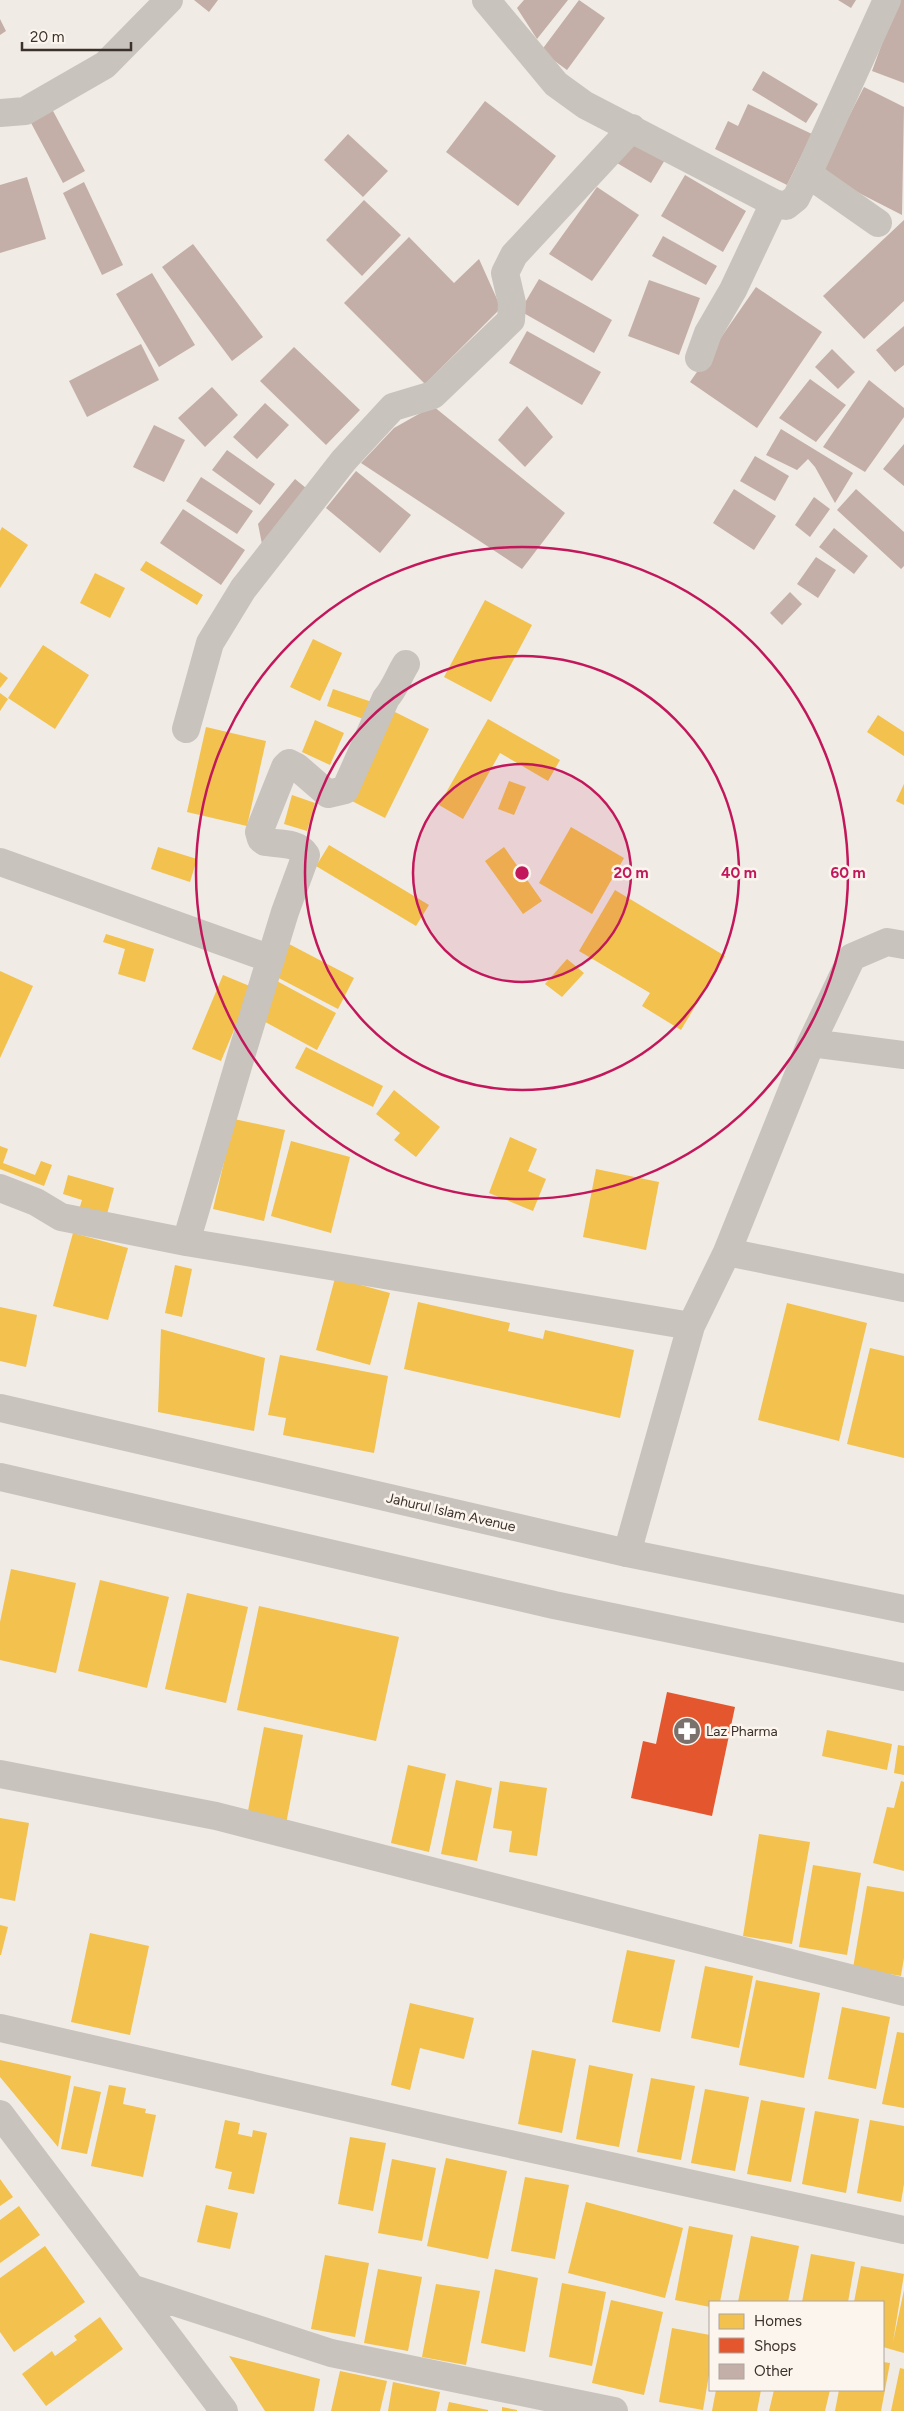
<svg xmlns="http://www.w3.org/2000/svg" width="904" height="2411" viewBox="0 0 904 2411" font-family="Figtree,sans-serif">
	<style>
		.homes { fill: #f2c14e }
		.shops { fill: #e4572e }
		.building { fill: #c3afa7 }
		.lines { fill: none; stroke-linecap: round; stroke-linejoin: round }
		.minor { stroke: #c9c3be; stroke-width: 28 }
		.tertiary { stroke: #c9c3be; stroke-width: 28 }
		.ring { fill: none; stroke: #c2185b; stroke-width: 2.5 }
		.labels { text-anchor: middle; stroke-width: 5; stroke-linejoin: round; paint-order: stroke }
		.street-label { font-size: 14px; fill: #3b302b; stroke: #fbf5ee }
		.poi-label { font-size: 14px; fill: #3b302b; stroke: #fbf5ee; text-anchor: start }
		.centre { fill: #c2185b; stroke: #fbf5ee; stroke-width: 2.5 }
		.ring-label { font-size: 15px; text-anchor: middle; font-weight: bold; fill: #c2185b; stroke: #fbf5ee; stroke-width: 5; stroke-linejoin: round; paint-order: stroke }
	</style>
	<rect width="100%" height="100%" fill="#f0ebe5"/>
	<path class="homes" d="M2,527L28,545L0,588V531Z
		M146,561L203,595L197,605L140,570Z
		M95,573L125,588L110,618L80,603Z
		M485,600L532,625L491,702L444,677Z
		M313,639L342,653L320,701L290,687Z
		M43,645L89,675L55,729L8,698Z
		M0,672L8,678L0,688Z
		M333,689L375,703L369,721L327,706Z
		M0,693L8,699L0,711Z
		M391,710L429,729L385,818L348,799Z
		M878,715L904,732V756L867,732Z
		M488,719L560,760L548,781L500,753L463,819L439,805Z
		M315,720L344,733L330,765L302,752Z
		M206,727L266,741L247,826L187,812Z
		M509,781L526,787L514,815L498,809Z
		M904,784V805L896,801Z
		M292,795L315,803L307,831L284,824Z
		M571,827L624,858L592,914L539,883Z
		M329,845L429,905L416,926L316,866Z
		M158,847L197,859L190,882L151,869Z
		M504,847L542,901L523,914L485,861Z
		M615,890L725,956L681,1030L642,1006L650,993L579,951Z
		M106,934L154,949L145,982L118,974L125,949L103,942Z
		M289,944L354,978L338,1009L273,975Z
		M567,959L584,973L562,997L545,984Z
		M0,971L33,986L0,1058Z
		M223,975L252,987L221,1061L192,1049Z
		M275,980L336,1013L317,1050L256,1017Z
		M306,1047L383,1086L373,1107L295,1068Z
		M394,1090L440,1127L416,1157L394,1140L400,1133L376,1114Z
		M234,1119L285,1130L264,1221L213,1209Z
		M510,1137L537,1149L528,1171L546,1179L533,1211L489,1193Z
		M291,1141L350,1157L331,1233L271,1216Z
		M0,1146L8,1149L3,1163L35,1175L41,1161L52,1165L44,1186L0,1169Z
		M596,1169L659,1182L646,1250L583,1237Z
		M68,1175L114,1188L106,1218L79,1210L82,1200L63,1194Z
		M73,1233L128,1248L108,1320L53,1306Z
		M175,1265L192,1269L182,1317L165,1313Z
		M335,1278L390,1293L370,1365L316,1350Z
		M418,1302L510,1323L508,1331L543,1339L545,1330L634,1350L620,1418L404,1369Z
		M787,1303L867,1323L839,1441L758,1420Z
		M0,1307L37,1315L26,1367L0,1361Z
		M161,1329L265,1358L254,1431L158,1412Z
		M870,1348L904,1356V1458L847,1444Z
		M280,1355L388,1376L374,1453L283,1435L286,1418L268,1415Z
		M11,1569L76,1583L56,1673L0,1660V1622Z
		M100,1580L169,1597L147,1688L78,1671Z
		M187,1593L248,1607L226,1703L165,1689Z
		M259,1606L399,1637L376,1741L237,1710Z
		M264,1727L303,1735L286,1824L247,1816Z
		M827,1730L892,1744L887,1770L822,1756Z
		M898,1745L904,1746V1775L894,1773Z
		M408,1765L446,1774L429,1852L391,1843Z
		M456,1780L492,1788L477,1861L441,1854Z
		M500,1781L547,1788L537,1856L509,1852L512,1831L493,1828Z
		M901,1781L904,1782V1871L873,1863L887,1807L894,1808Z
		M0,1818L29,1823L15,1901L0,1898Z
		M759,1834L810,1842L792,1944L743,1936Z
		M813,1865L861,1873L847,1955L799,1947Z
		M867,1886L904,1892V1958L901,1976L853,1968Z
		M0,1925L8,1927L1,1955H0Z
		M90,1933L149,1946L130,2035L71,2022Z
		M627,1950L675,1960L660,2032L612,2022Z
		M705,1966L753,1976L739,2048L691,2038Z
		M756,1980L820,1993L804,2078L739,2065Z
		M410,2003L474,2018L464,2059L420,2048L410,2090L391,2085Z
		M842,2007L890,2017L876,2089L828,2079Z
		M897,2032L904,2033V2108L882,2104Z
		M532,2050L576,2059L562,2133L518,2124Z
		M0,2060L71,2076L58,2147L0,2077Z
		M589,2065L633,2074L619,2147L576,2139Z
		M651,2078L695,2086L681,2160L637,2152Z
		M109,2085L126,2088L123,2104L146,2109L145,2113L156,2115L143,2177L91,2166Z
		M74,2086L101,2092L87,2154L61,2149Z
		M705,2089L749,2097L735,2171L691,2163Z
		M761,2100L805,2108L791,2182L747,2174Z
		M815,2111L859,2119L846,2193L802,2184Z
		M225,2120L240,2123L238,2134L252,2137L253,2130L267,2133L254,2194L228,2189L232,2172L215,2168Z
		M870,2120L904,2126V2184L901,2202L857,2193Z
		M350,2137L386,2143L373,2211L338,2204Z
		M446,2158L507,2171L488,2259L427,2246Z
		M392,2159L436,2168L422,2241L378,2233Z
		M525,2177L569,2185L555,2259L511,2251Z
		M0,2179L13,2197L0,2206Z
		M586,2202L683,2228L665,2298L568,2273Z
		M206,2205L238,2213L230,2249L197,2242Z
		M19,2206L40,2235L0,2263V2220Z
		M689,2226L733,2235L720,2302H710V2307L675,2300Z
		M751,2236L799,2246L788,2302H738Z
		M45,2246L85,2302L14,2352L0,2332V2278Z
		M811,2254L855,2262L848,2302H802Z
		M325,2255L369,2263L355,2337L311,2329Z
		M861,2266L904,2274L893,2342L904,2290V2353L883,2347V2302H854Z
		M378,2269L422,2277L408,2351L364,2343Z
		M495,2269L538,2278L525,2352L481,2343Z
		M562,2283L606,2292L592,2366L549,2357Z
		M436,2284L480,2291L466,2365L422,2357Z
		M611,2300L663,2312L644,2395L592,2383Z
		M100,2317L123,2349L46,2406L22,2374L52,2351L55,2356L77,2340L74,2336Z
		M672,2328L710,2335V2369L703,2410L659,2402Z
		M229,2356L320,2379L314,2411H265Z
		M883,2362L890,2363L881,2411H835L839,2390H883Z
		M900,2368L904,2369V2411H891Z
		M340,2371L387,2381L380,2411H331Z
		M393,2382L440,2392L436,2411H388Z
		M716,2390H761L757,2411H712Z
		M774,2390H830L825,2411H769Z
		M449,2402L488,2410V2411H447Z
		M502,2407L517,2410V2411H502Z"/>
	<path class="shops" d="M667,1692L735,1707L712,1816L631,1798L643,1741L656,1744Z"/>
	<path class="building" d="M194,0H218L209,12Z
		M524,0H568L537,39L517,8Z
		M579,0L605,18L567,70L541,51Z
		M838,0H856L851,8Z
		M898,0H904V83L872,71Z
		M0,19L6,31L0,35Z
		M763,71L818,104L806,123L752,90Z
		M864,87L904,107L902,215L820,173Z
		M485,101L556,156L518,206L446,152Z
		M748,104L812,134L787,185L715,149L728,121L738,126Z
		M52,109L85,171L63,183L30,121Z
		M348,134L388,171L363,197L324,160Z
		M631,138L666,158L651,183L617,163Z
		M685,175L746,211L723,252L661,216Z
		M27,177L46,239L0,253V185Z
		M84,182L123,265L102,275L63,193Z
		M597,187L639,215L592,281L549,254Z
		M364,200L401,235L362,276L326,240Z
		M904,220V301L864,339L823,296Z
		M663,236L717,266L706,285L652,256Z
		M409,237L454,283L479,259L501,308L425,384L344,303Z
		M193,244L263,337L232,361L162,267Z
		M152,273L195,345L159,367L116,294Z
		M539,279L612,320L594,353L520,311Z
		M649,280L700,298L679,355L628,336Z
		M756,287L822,332L757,428L690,382Z
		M904,326V365L895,372L876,350Z
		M527,331L601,372L582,405L509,363Z
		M141,344L159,380L87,417L69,381Z
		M294,347L360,410L326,445L260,381Z
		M832,349L855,372L838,389L815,367Z
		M810,379L846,405L816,442L779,418Z
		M869,380L904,408V417L865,472L823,447Z
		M212,387L238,415L205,447L178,418Z
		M265,403L289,425L257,459L233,437Z
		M433,406L565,513L522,569L361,463L394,428Z
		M527,406L553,437L525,467L498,440Z
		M154,425L185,440L164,482L133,467Z
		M781,429L853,473L835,503L815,467L808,459L797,470L766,455Z
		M904,444V486L883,469Z
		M227,450L275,484L260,505L212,470Z
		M755,456L789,476L775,501L740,481Z
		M356,471L411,515L380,553L326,508Z
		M201,477L253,511L237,534L186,501Z
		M295,479L306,488L262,544L258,524Z
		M734,489L776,516L754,550L713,523Z
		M856,489L904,532V566L901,569L837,510Z
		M814,497L830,509L810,537L795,525Z
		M183,509L245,550L221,585L160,543Z
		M834,528L868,556L854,574L819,547Z
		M816,557L836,570L818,598L797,584Z
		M790,592L802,604L782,625L770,613Z"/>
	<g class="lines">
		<path class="minor" d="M486,0L556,84L585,105L774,203L786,206L796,198L808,174
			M0,113L25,111L105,65L169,0
			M878,223L808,174L887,0
			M699,358L708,333L733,290L774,203
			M186,729L210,643L243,589L344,460L393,407L433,395L511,320L512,303L505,273L514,255L632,128
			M0,862L271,959
			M811,1043L852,957L887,942L904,945
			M0,1188L36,1202L61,1217L186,1242L691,1326
			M186,1242L241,1056L285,912L306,855C298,842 279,844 265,842L261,839L259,832L285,767L289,763L297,767L328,794L345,790L386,698C395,688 399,675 406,664
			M727,1252L811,1043L904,1055
			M627,1553L691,1326L727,1252L904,1288
			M0,1774L216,1816L904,1992
			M0,2028L464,2134L904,2230
			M0,2114L224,2411
			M131,2288L331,2353L614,2411"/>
		<path class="tertiary" d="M0,1408L627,1553L904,1609
			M0,1477L554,1605L904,1677"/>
	</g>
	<circle cx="522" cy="873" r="109" fill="#c2185b" fill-opacity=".12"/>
	<g class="ring">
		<circle cx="522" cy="873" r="109"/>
		<circle cx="522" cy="873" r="217"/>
		<circle cx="522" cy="873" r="326"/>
	</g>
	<defs>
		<g id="pharmacy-disc" transform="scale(1.4375)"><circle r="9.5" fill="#7a716c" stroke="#fbf5ee"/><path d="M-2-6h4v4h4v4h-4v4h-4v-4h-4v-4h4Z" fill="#fff"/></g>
	</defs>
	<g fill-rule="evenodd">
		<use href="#pharmacy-disc" x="687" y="1731"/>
	</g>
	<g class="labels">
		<g class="street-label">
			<text transform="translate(451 1512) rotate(13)" y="5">Jahurul Islam Avenue</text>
		</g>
		<g class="poi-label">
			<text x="706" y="1736">Laz Pharma</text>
		</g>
	</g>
	<circle cx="522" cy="873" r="8" class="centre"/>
	<g class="ring-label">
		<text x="631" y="878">20 m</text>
		<text x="739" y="878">40 m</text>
		<text x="848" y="878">60 m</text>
	</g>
	<rect x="709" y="2301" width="175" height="90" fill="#fbf5ee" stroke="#aea6a0"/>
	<rect x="719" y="2314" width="25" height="15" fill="#f2c14e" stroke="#aea6a0"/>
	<text x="754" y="2326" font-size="15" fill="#3b302b">Homes</text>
	<rect x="719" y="2338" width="25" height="15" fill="#e4572e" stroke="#aea6a0"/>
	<text x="754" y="2351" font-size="15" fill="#3b302b">Shops</text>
	<rect x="719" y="2364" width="25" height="15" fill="#c3afa7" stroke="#aea6a0"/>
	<text x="754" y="2376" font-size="15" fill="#3b302b">Other</text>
	<path d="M22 42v8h109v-8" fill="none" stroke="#3b302b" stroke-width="2.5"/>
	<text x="30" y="42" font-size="15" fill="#3b302b" stroke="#fbf5ee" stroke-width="4" paint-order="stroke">20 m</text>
</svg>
